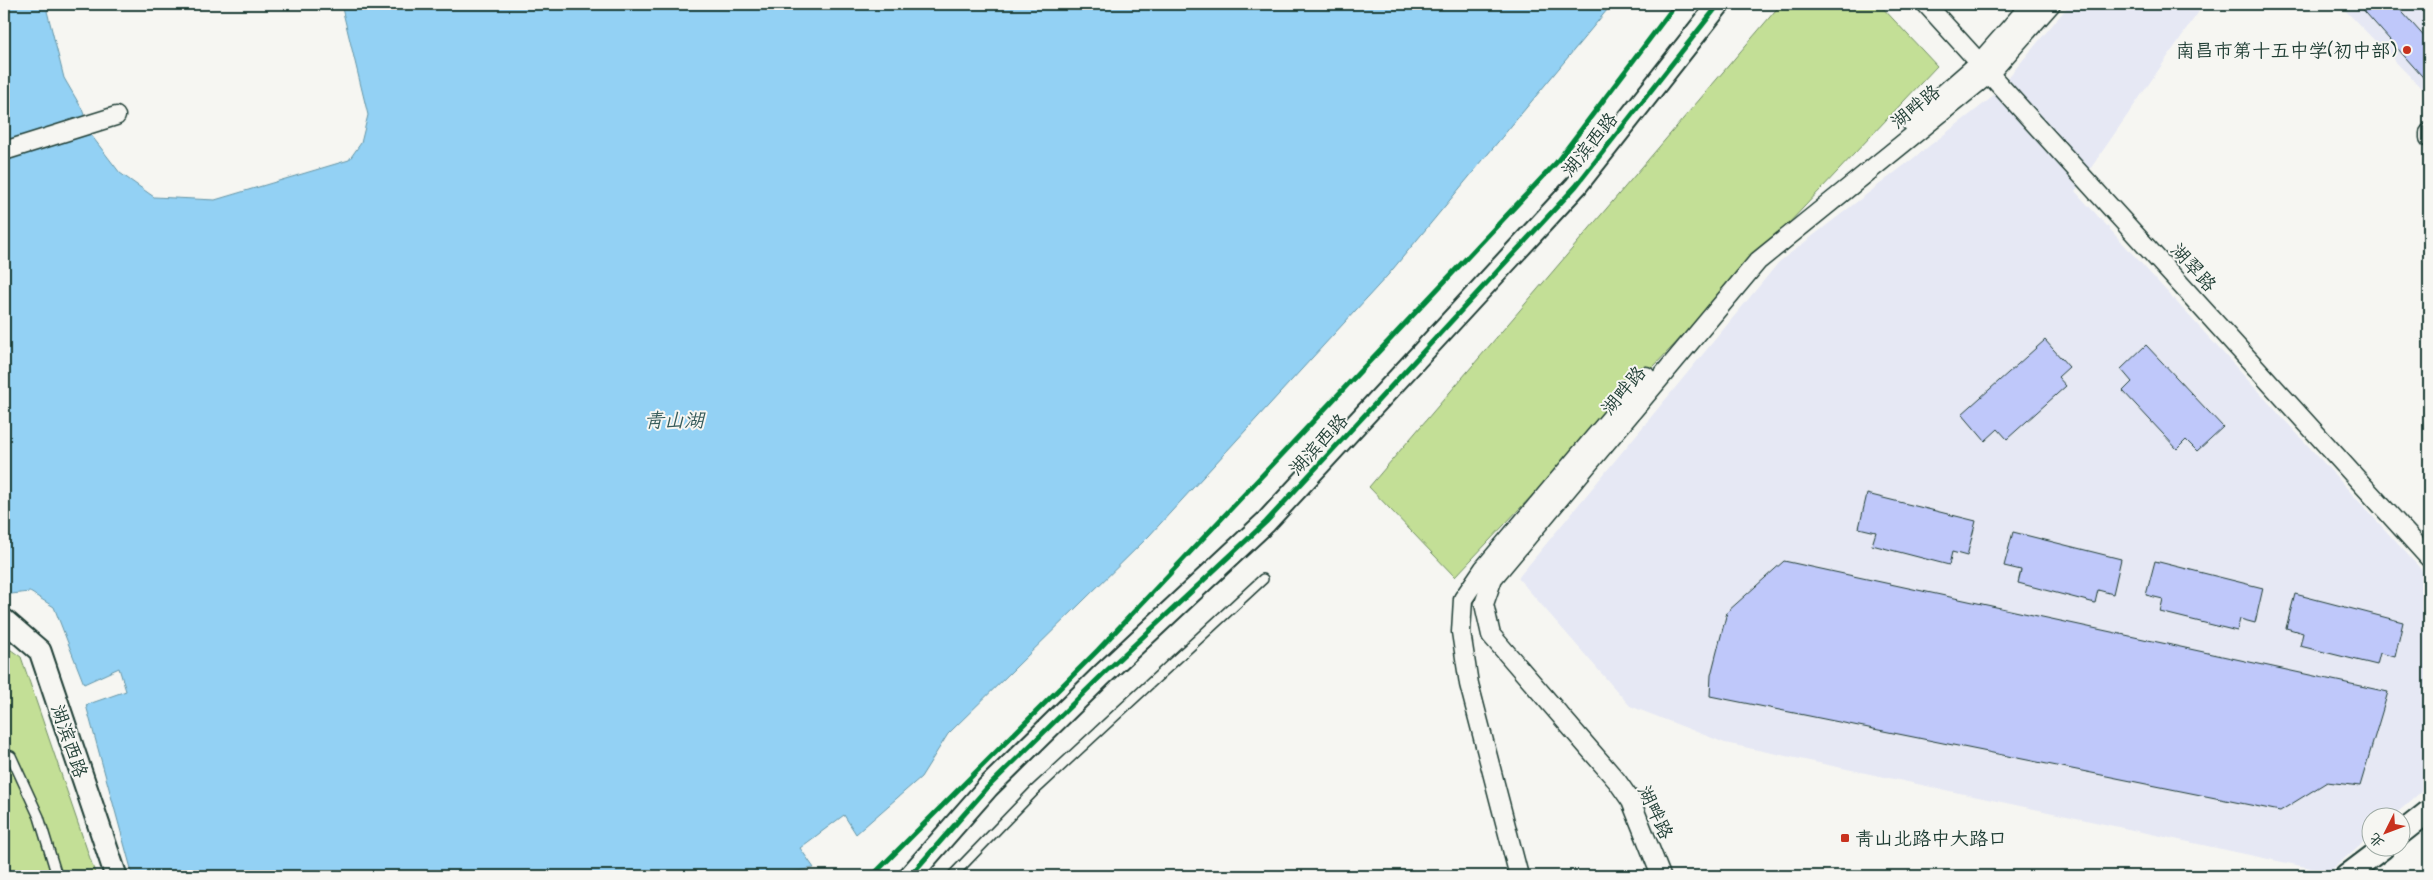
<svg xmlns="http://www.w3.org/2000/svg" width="2433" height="880" viewBox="0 0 2433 880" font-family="'Architects Daughter','LXGW WenKai TC',sans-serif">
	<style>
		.built { fill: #e6e8f4 }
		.green { fill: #c3df96; stroke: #718e65 }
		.water { fill: #93d1f4; stroke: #6596a7 }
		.building { fill: #bfc8fa; stroke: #1f3d34 }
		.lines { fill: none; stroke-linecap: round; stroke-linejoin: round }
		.service-casing { stroke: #1f3d34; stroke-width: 12 }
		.minor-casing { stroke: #1f3d34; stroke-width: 21 }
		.tertiary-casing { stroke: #1f3d34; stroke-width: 25 }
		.service { stroke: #f6f6f2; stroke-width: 9 }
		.minor { stroke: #f6f6f2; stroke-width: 18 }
		.tertiary { stroke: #f6f6f2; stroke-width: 21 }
		.cycleway-casing { stroke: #f6f6f2; stroke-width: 8 }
		.cycleway { stroke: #00873e; stroke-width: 5 }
		.poi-dot { fill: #c8321e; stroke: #f6f6f2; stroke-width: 2 }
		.labels { text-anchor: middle; stroke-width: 4; stroke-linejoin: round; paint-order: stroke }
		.poi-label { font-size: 19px; fill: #1f3d34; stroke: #f6f6f2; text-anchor: end }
		.street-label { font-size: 19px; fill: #1f3d34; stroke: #f6f6f2 }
		.water-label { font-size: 20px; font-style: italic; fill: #365b5a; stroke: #f6f6f2 }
	</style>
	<rect width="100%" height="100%" fill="#f6f6f2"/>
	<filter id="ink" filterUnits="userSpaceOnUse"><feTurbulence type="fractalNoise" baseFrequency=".02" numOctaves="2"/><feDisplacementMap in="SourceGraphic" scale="10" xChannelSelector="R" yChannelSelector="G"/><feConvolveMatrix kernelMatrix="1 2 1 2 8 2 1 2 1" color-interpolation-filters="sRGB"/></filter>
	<g filter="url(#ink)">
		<path class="built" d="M2070,4H2204L2075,191L2429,578V785L2392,817L2370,818V836L2329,872L1725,743L1630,706L1518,578L1779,262L1990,99Z
			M2339,4H2429V96Z"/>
		<path class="green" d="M1781,4H1879L1937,66L1455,577L1369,487Z
			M4,645L21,657L96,876H4Z"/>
		<path class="water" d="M4,4H55L47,11L64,78L82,109L91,135L120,173L154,197L215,200L349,160L361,143L368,115L341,4H1612L1388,275L1149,536L948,734L921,777L856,834L844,815L800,848L814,868L768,876H133L86,705L126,691L119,668L84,684L54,607L30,592L11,594L4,598Z"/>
		<path class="building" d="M2358,4H2395L2429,42V84Z
			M2045,340L2069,367L2058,377L2066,386L2007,439L1998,429L1985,441L1962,414Z
			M2146,345L2223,427L2197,451L2186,440L2177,449L2123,391L2132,382L2121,369Z
			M1867,494L1976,521L1967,556L1952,552L1949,565L1872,545L1876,532L1859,528Z
			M2013,532L2121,559L2113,594L2098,590L2095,603L2018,583L2021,570L2004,566Z
			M1784,561L2388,692L2360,786L2327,782L2280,811L1710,696L1711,675L1727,612Z
			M2155,561L2263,588L2255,623L2240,619L2237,631L2160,612L2163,599L2146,595Z
			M2295,594L2403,622L2395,657L2380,653L2377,665L2300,646L2303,633L2286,628Z"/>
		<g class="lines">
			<g class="service-casing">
				<path id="service" d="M4,754L11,756L39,817L57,876
					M952,876L1034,791L1263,579"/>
			</g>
			<g class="minor-casing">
				<path id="minor" d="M1926,4L2429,558
					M1911,122L1980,62L2031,4
					M2429,133V138
					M4,151L116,116
					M1519,876L1469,684L1461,632L1463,599L1484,568L1646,376
					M1661,876L1631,801L1617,781L1491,635L1484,604L1493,578L1758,261L1990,73L2051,4"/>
			</g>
			<g class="tertiary-casing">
				<path id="tertiary" d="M4,620L40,651L116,876
					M2400,834L2429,811
					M910,876L988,787L1102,675L1266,522L1576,186L1719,4
					M2346,876L2383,848"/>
			</g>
			<use href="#service" class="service"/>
			<use href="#minor" class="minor"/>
			<use href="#tertiary" class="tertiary"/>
			<g class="cycleway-casing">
				<path id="cycleway" d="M872,876L1098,650L1556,163L1676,4
					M910,876L988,787L1102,675L1266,522L1576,186L1719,4"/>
			</g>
			<use href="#cycleway" class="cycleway"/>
		</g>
	</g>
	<g class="poi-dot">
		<circle cx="2407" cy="50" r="5"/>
		<rect x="1840" y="833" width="10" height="10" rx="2.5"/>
	</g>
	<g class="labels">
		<g class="poi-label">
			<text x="2397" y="57">南昌市第十五中学(初中部)</text>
			<text x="1855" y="845" text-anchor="start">青山北路中大路口</text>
		</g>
		<g class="street-label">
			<text transform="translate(1915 106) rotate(-39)" y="7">湖畔路</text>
			<text transform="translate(1589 144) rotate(-51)" y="7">湖滨西路</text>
			<text transform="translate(2194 267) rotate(48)" y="7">湖翠路</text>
			<text transform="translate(1623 390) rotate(-50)" y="7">湖畔路</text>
			<text transform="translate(1318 444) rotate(-47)" y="7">湖滨西路</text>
			<text transform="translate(70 741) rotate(71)" y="7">湖滨西路</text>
			<text transform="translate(1656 812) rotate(65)" y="7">湖畔路</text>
		</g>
		<g class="water-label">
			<text x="674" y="427">青山湖</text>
		</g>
	</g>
	<rect width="2433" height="880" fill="none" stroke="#f6f6f2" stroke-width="20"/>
	<rect x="10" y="10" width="2413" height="860" fill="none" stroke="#1f3d34" stroke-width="2" filter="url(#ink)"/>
	<g transform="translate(2386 832) rotate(228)"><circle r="24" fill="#f6f6f2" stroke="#a0aca6"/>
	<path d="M0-4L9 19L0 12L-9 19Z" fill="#c8321e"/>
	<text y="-8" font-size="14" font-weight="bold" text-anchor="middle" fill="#1f3d34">北</text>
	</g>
</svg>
